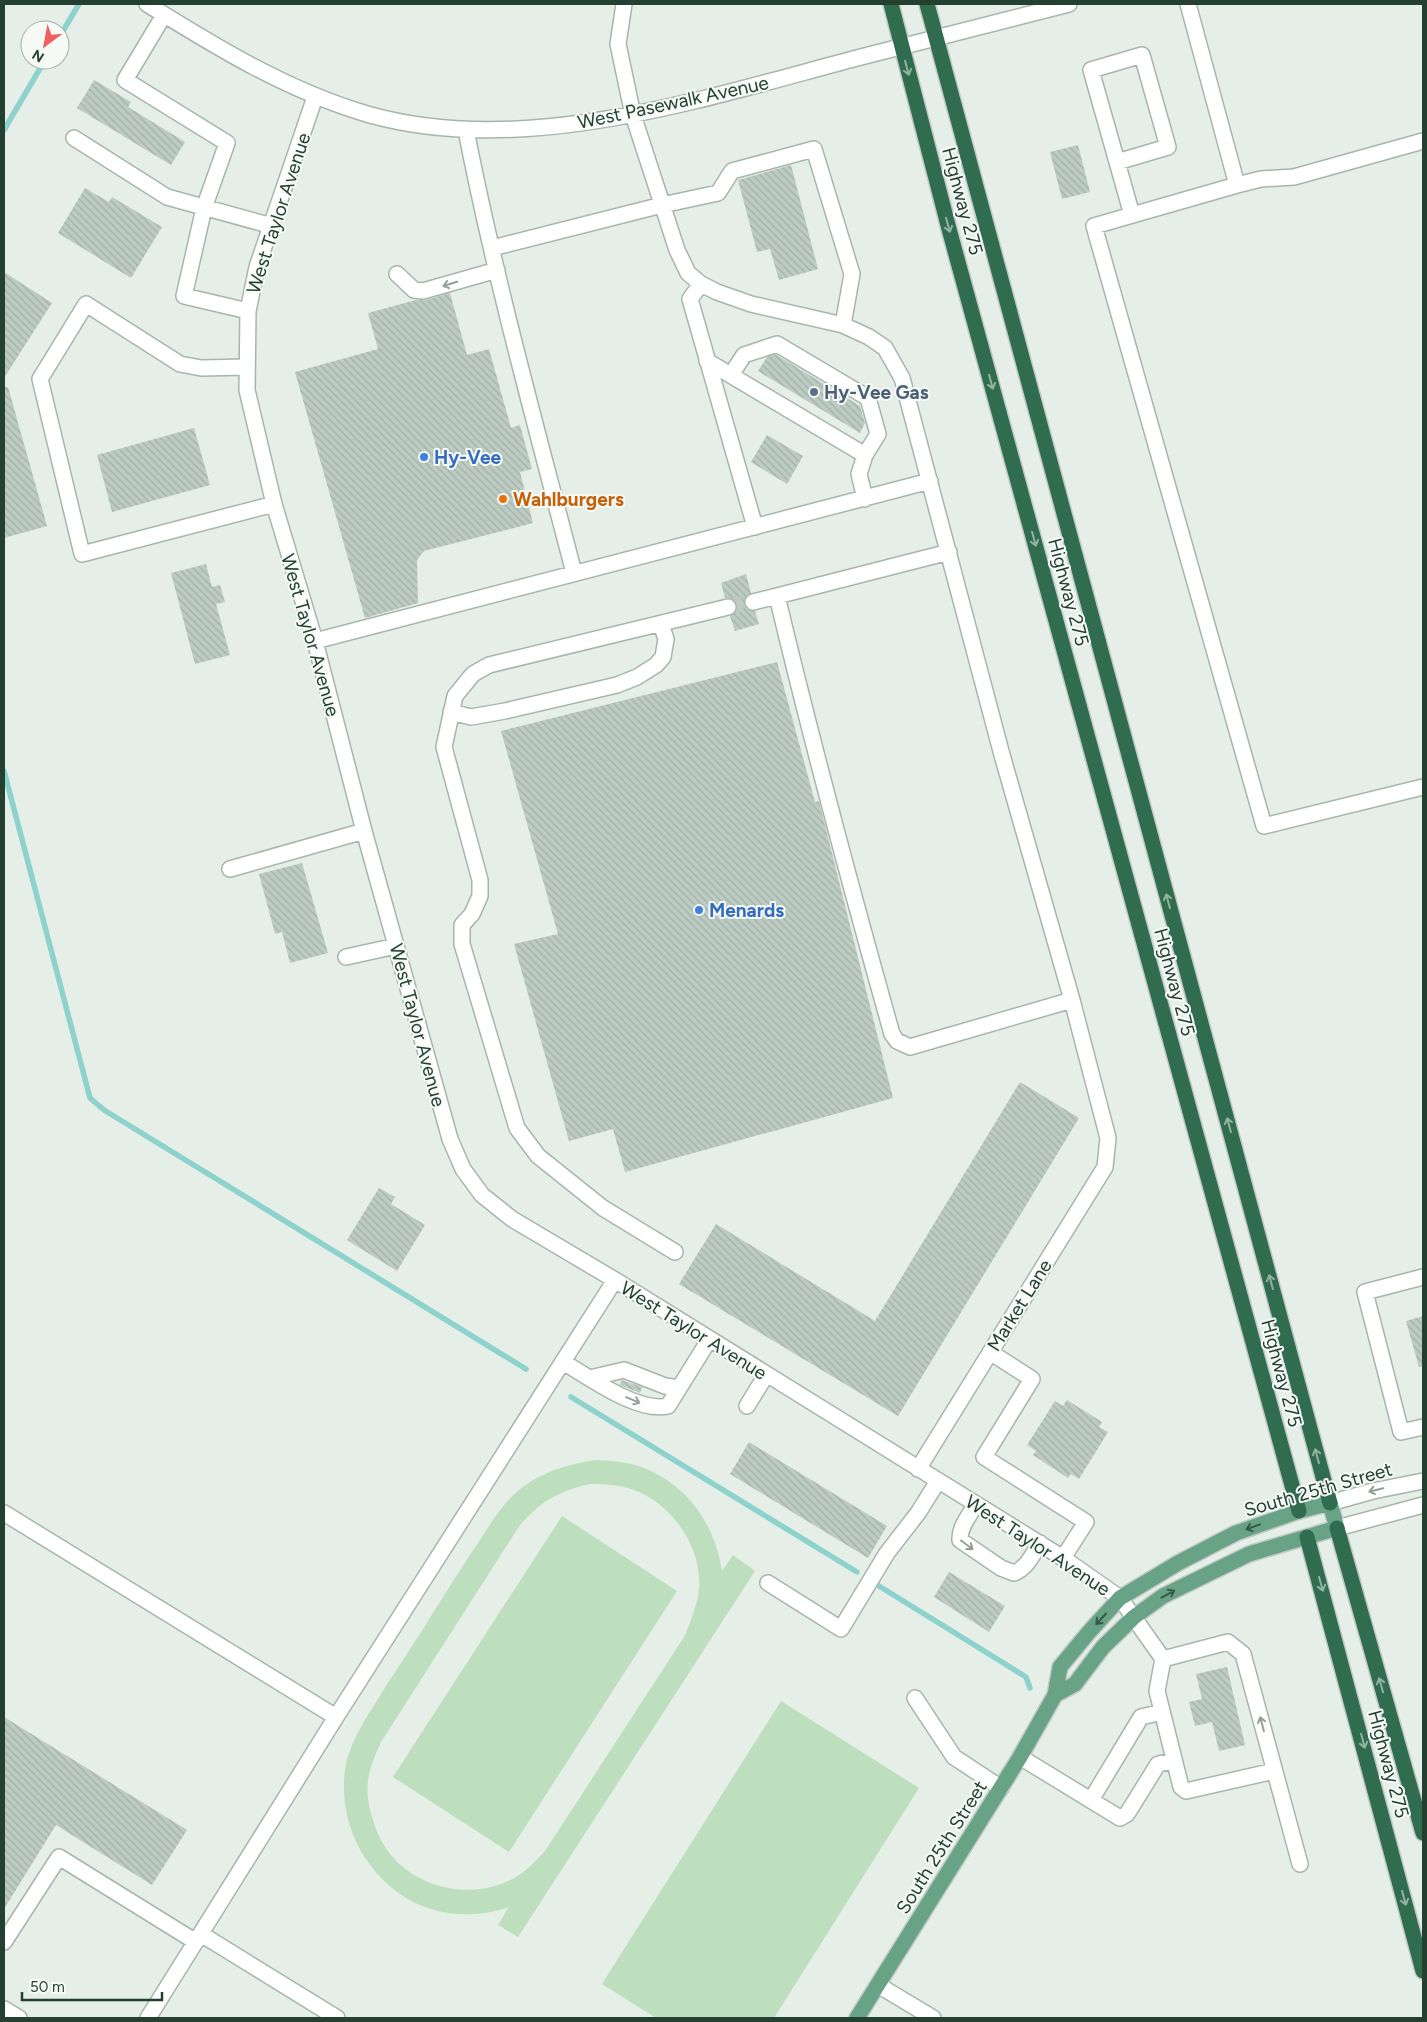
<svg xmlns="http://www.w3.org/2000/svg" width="1427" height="2022" viewBox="0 0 1427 2022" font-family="Figtree,sans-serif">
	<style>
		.grass { fill: #bedfbe; fill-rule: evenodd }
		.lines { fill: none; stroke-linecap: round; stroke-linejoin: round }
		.stream { stroke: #8dd2cc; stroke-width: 5.5 }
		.building { fill: url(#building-back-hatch) }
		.minor-tunnel { stroke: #becbc3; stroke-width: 15; stroke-dasharray: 15 8; stroke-linecap: butt }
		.minor-casing { stroke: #a7b6ad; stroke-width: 18 }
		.major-casing { stroke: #c2cac5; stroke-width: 18 }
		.highway-casing { stroke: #c2cac5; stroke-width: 18 }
		.minor { stroke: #fff; stroke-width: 15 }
		.major { stroke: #69a386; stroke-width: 15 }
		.highway { stroke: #2f6c50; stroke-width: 15 }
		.oneway { stroke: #92b3a4 }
		.oneway2 { stroke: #92a098 }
		.oneway3 { stroke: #355946 }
		.service-dot { fill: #5c6f8a; stroke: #f5faf7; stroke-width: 2 }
		.shop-dot { fill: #3f7fe0; stroke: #f5faf7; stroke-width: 2 }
		.food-dot { fill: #e8710a; stroke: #f5faf7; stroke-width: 2 }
		.labels { text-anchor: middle; stroke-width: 4; stroke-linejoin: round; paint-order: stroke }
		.street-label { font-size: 19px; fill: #244031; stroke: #f5faf7 }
		.service-label { font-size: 19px; font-weight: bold; fill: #4e5e75; stroke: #f5faf7; text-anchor: start }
		.shop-label { font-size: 19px; font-weight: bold; fill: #366cbe; stroke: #f5faf7; text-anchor: start }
		.food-label { font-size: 19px; font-weight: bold; fill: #c56008; stroke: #f5faf7; text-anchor: start }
	</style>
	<defs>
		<pattern id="building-back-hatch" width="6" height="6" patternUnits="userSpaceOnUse" patternTransform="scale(1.25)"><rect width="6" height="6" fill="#bdccc2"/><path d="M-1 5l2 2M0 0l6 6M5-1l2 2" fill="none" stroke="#a2b0a7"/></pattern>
	</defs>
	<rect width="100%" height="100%" fill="#e5eee7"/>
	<path class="grass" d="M596,1460C613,1461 632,1462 649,1470C691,1489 715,1527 722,1571L733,1555L755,1571L518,1937L498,1925L509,1907C472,1920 429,1916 397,1892C359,1863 339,1818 345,1770C349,1740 371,1711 386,1686C402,1662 418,1637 433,1613C449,1587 465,1562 482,1537C493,1520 504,1502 519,1490C541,1472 568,1464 596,1460ZM590,1484C606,1484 624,1485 639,1492C675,1508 702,1549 699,1589C697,1606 691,1621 684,1637L545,1851C536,1861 527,1870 516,1877C465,1906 394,1884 375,1826C370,1812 366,1797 368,1781C370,1767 375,1755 381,1742L520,1525C541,1501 559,1491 590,1484Z
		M562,1516L677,1591L509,1852L393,1777Z
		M781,1701L919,1788L774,2018H656L602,1984Z"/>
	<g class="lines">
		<path class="stream" d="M60,36L79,4
			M4,130L45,60
			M4,771L90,1098L104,1110L526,1369
			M571,1397L857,1572
			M879,1586L1026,1677L1030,1688"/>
	</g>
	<path class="building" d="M94,80L131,102L128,107L185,142L171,165L77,108Z
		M1078,145L1090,192L1062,199L1050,152Z
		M791,165L818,269L779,280L770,249L757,252L738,180Z
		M85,188L109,202L112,197L162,227L131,278L58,233Z
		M4,272L52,303L4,378Z
		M450,293L467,355L489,349L511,428L520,425L532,469L520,472L533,523L424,551L417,560L418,603L365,618L295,372L378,349L368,313L416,300H426Z
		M775,354L860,406L865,423L860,433L758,371L767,357Z
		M4,387H8L47,526L4,538Z
		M194,428L210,485L112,512L97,455Z
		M767,435L803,456L787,484L751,462Z
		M206,564L212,587L220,585L225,602L216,604L230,655L195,664L171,573Z
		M746,574L751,593L746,596L744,604L747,609L755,611L759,624L735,631L730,616L737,610V604L731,598H725L721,583Z
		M777,662L815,802L819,801L893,1098L625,1172L613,1129L569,1141L514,944L558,934L501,731Z
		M302,863L328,953L290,963L282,932L275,934L259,874Z
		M1020,1082L1079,1118L898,1416L679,1284L716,1224L875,1321Z
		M379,1188L395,1197L391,1204L425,1225L397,1271L347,1240Z
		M1423,1316V1366L1419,1367L1406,1321Z
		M621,1380L642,1387L640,1393L620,1385Z
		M1067,1400L1102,1422L1099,1427L1108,1432L1079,1479L1071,1474L1068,1478L1033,1455L1036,1451L1027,1445L1055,1401L1063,1406Z
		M749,1442L887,1526L868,1558L730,1474Z
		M949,1572L1005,1606L989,1632L934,1597Z
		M1227,1667L1245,1745L1219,1751L1212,1722L1195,1726L1189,1702L1202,1699L1196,1674Z
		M4,1717L187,1830L152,1885L56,1825L4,1909Z"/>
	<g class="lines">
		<path class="minor-tunnel" d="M728,607L753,602"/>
		<g class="minor-casing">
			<path id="minor" d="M147,4C216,47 288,91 367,114C523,159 705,98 857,58C928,40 998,22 1069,4
				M624,4L618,44L633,115L677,250L688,273L701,284L717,292L751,304L843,325L869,337L885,348L902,378L1002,755L1072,1000L1108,1138L1105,1167L918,1469
				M1188,4L1237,185L1261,179L1294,177L1423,141
				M164,15L125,80L227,143L204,208L184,296L248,311
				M315,97L257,267L248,311L247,390L274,504L315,641L364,831L450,1139L463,1169L482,1195L512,1219L615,1280L1063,1558L1120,1598L1163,1659
				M466,130C495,279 536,426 574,573
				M74,138L167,197L272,226
				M1117,162L1168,147L1142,55L1091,70L1132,215
				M1237,185L1094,226L1264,826L1423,787
				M492,248L662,205L718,193L732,171L814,149L852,274L843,325
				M397,274L414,290L423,291L497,270
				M701,284L690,299L755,527
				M707,361L865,455L859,474L865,499
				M247,367L201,368L180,364L86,304L40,379L82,554L274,504
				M731,375L744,355L777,344L868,398L878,434L865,455
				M949,552L777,596C812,743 851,888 892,1034L897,1041L910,1047L1072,1000
				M753,602L777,596
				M315,641L930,481
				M451,712L471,717L505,711L617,685L637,677L656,665L663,657L666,639L661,624
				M230,869L364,831
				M346,957L396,946
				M675,1252L603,1208L538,1156L517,1128L462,944V925L472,914L480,896V880L444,747L455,696L473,674L489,665L728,607
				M1423,1277L1365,1292L1401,1432L1423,1427
				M990,1352L1032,1379L984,1457L1086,1522L1063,1558
				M563,1362C589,1377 637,1413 668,1406L709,1340
				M590,1378L624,1370L665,1386L679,1388
				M747,1406L766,1375
				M1330,1503L1373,1491L1423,1481
				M976,1504C970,1515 959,1527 960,1540L1001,1568L1014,1573C1027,1568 1033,1554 1040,1543
				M4,1513L336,1717
				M1337,1528L1423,1505
				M768,1583L841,1629L887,1553L918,1513L938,1481
				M915,1698L954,1757L1001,1788
				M1020,1757L1120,1818L1127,1814L1158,1764L1174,1761
				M1274,1771L1186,1791L1181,1787L1157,1691L1163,1659L1228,1642L1243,1654L1300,1864
				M1091,1800L1141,1717L1162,1712
				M201,1934L337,2018
				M4,1942L59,1857L196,1942
				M878,1985L933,2018
				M4,2009L19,2018
				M148,2018L336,1717L615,1280"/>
		</g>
		<g class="major-casing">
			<path id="major" d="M857,2018L1020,1757L1055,1695L1060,1667L1089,1632L1120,1598L1178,1563L1236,1533L1299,1511L1330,1503L1337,1528L1249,1554L1163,1596L1134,1617L1103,1647L1075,1684L1055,1695"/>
		</g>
		<g class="highway-casing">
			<path id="highway" d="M891,4L949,229L1299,1511
				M927,4L1330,1503
				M1337,1528L1423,1833
				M1307,1537L1423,1971"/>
		</g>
		<use href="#minor" class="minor"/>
		<use href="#major" class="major"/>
		<use href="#highway" class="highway"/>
	</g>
	<defs><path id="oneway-shaft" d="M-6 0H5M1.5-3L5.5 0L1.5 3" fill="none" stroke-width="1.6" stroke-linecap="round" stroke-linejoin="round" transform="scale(1.25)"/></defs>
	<g class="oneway">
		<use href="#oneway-shaft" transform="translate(907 68) rotate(75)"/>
		<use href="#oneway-shaft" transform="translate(948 225) rotate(75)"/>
		<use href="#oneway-shaft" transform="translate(991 382) rotate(75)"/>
		<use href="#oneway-shaft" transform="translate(1034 539) rotate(75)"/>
		<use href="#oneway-shaft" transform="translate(1168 901) rotate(-105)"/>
		<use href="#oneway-shaft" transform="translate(1229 1125) rotate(-105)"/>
		<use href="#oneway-shaft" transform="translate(1271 1282) rotate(-105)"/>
		<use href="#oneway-shaft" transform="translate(1317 1456) rotate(-105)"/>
		<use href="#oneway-shaft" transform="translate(1321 1584) rotate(74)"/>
		<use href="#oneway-shaft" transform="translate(1381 1685) rotate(-106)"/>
		<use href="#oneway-shaft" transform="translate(1363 1741) rotate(75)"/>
		<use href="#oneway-shaft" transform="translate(1404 1898) rotate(75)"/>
	</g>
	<g class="oneway2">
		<use href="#oneway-shaft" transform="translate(450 284) rotate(163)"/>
		<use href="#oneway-shaft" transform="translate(633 1400) rotate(23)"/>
		<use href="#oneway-shaft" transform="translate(1376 1490) rotate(167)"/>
		<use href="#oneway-shaft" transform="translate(967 1545) rotate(37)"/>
		<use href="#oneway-shaft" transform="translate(1262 1724) rotate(-105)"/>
	</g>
	<g class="oneway3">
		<use href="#oneway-shaft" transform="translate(1253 1527) rotate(160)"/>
		<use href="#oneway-shaft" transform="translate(1168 1594) rotate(-28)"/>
		<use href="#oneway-shaft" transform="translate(1101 1619) rotate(133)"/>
	</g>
	<circle class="service-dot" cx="814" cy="392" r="5"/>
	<g class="shop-dot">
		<circle cx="424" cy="457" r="5"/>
		<circle cx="699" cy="910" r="5"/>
	</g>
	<circle class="food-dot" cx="503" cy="499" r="5"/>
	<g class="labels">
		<g class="street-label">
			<text transform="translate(673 102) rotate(-12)" y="7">West Pasewalk Avenue</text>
			<text transform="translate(963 201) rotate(75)" y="7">Highway 275</text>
			<text transform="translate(278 213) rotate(-72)" y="7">West Taylor Avenue</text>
			<text transform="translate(1069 592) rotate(75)" y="7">Highway 275</text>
			<text transform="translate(311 635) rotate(74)" y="7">West Taylor Avenue</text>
			<text transform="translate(1175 982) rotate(75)" y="7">Highway 275</text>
			<text transform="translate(418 1025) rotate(75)" y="7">West Taylor Avenue</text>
			<text transform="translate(1019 1305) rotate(-58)" y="7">Market Lane</text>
			<text transform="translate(694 1330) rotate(32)" y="7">West Taylor Avenue</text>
			<text transform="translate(1282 1373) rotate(75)" y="7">Highway 275</text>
			<text transform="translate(1318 1489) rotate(-16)" y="7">South 25th Street</text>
			<text transform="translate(1038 1545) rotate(33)" y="7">West Taylor Avenue</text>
			<text transform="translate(1389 1764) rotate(75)" y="7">Highway 275</text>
			<text transform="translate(941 1847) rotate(-58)" y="7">South 25th Street</text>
		</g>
		<g class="service-label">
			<text x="824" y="399">Hy-Vee Gas</text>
		</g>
		<g class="shop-label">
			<text x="434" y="464">Hy-Vee</text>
			<text x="709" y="917">Menards</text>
		</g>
		<g class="food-label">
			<text x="513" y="506">Wahlburgers</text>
		</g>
	</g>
	<rect width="1427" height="2022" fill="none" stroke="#244031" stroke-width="10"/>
	<g transform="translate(45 45) rotate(212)"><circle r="24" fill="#f5faf7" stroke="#a1b0a8"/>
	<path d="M0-4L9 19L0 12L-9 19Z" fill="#f15f60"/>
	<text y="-8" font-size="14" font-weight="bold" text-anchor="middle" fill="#244031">N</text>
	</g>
	<path d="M22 1992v8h140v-8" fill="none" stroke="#244031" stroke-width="2.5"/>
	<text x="30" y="1992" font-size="15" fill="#244031" stroke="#f5faf7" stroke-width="4" paint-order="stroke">50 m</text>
</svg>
